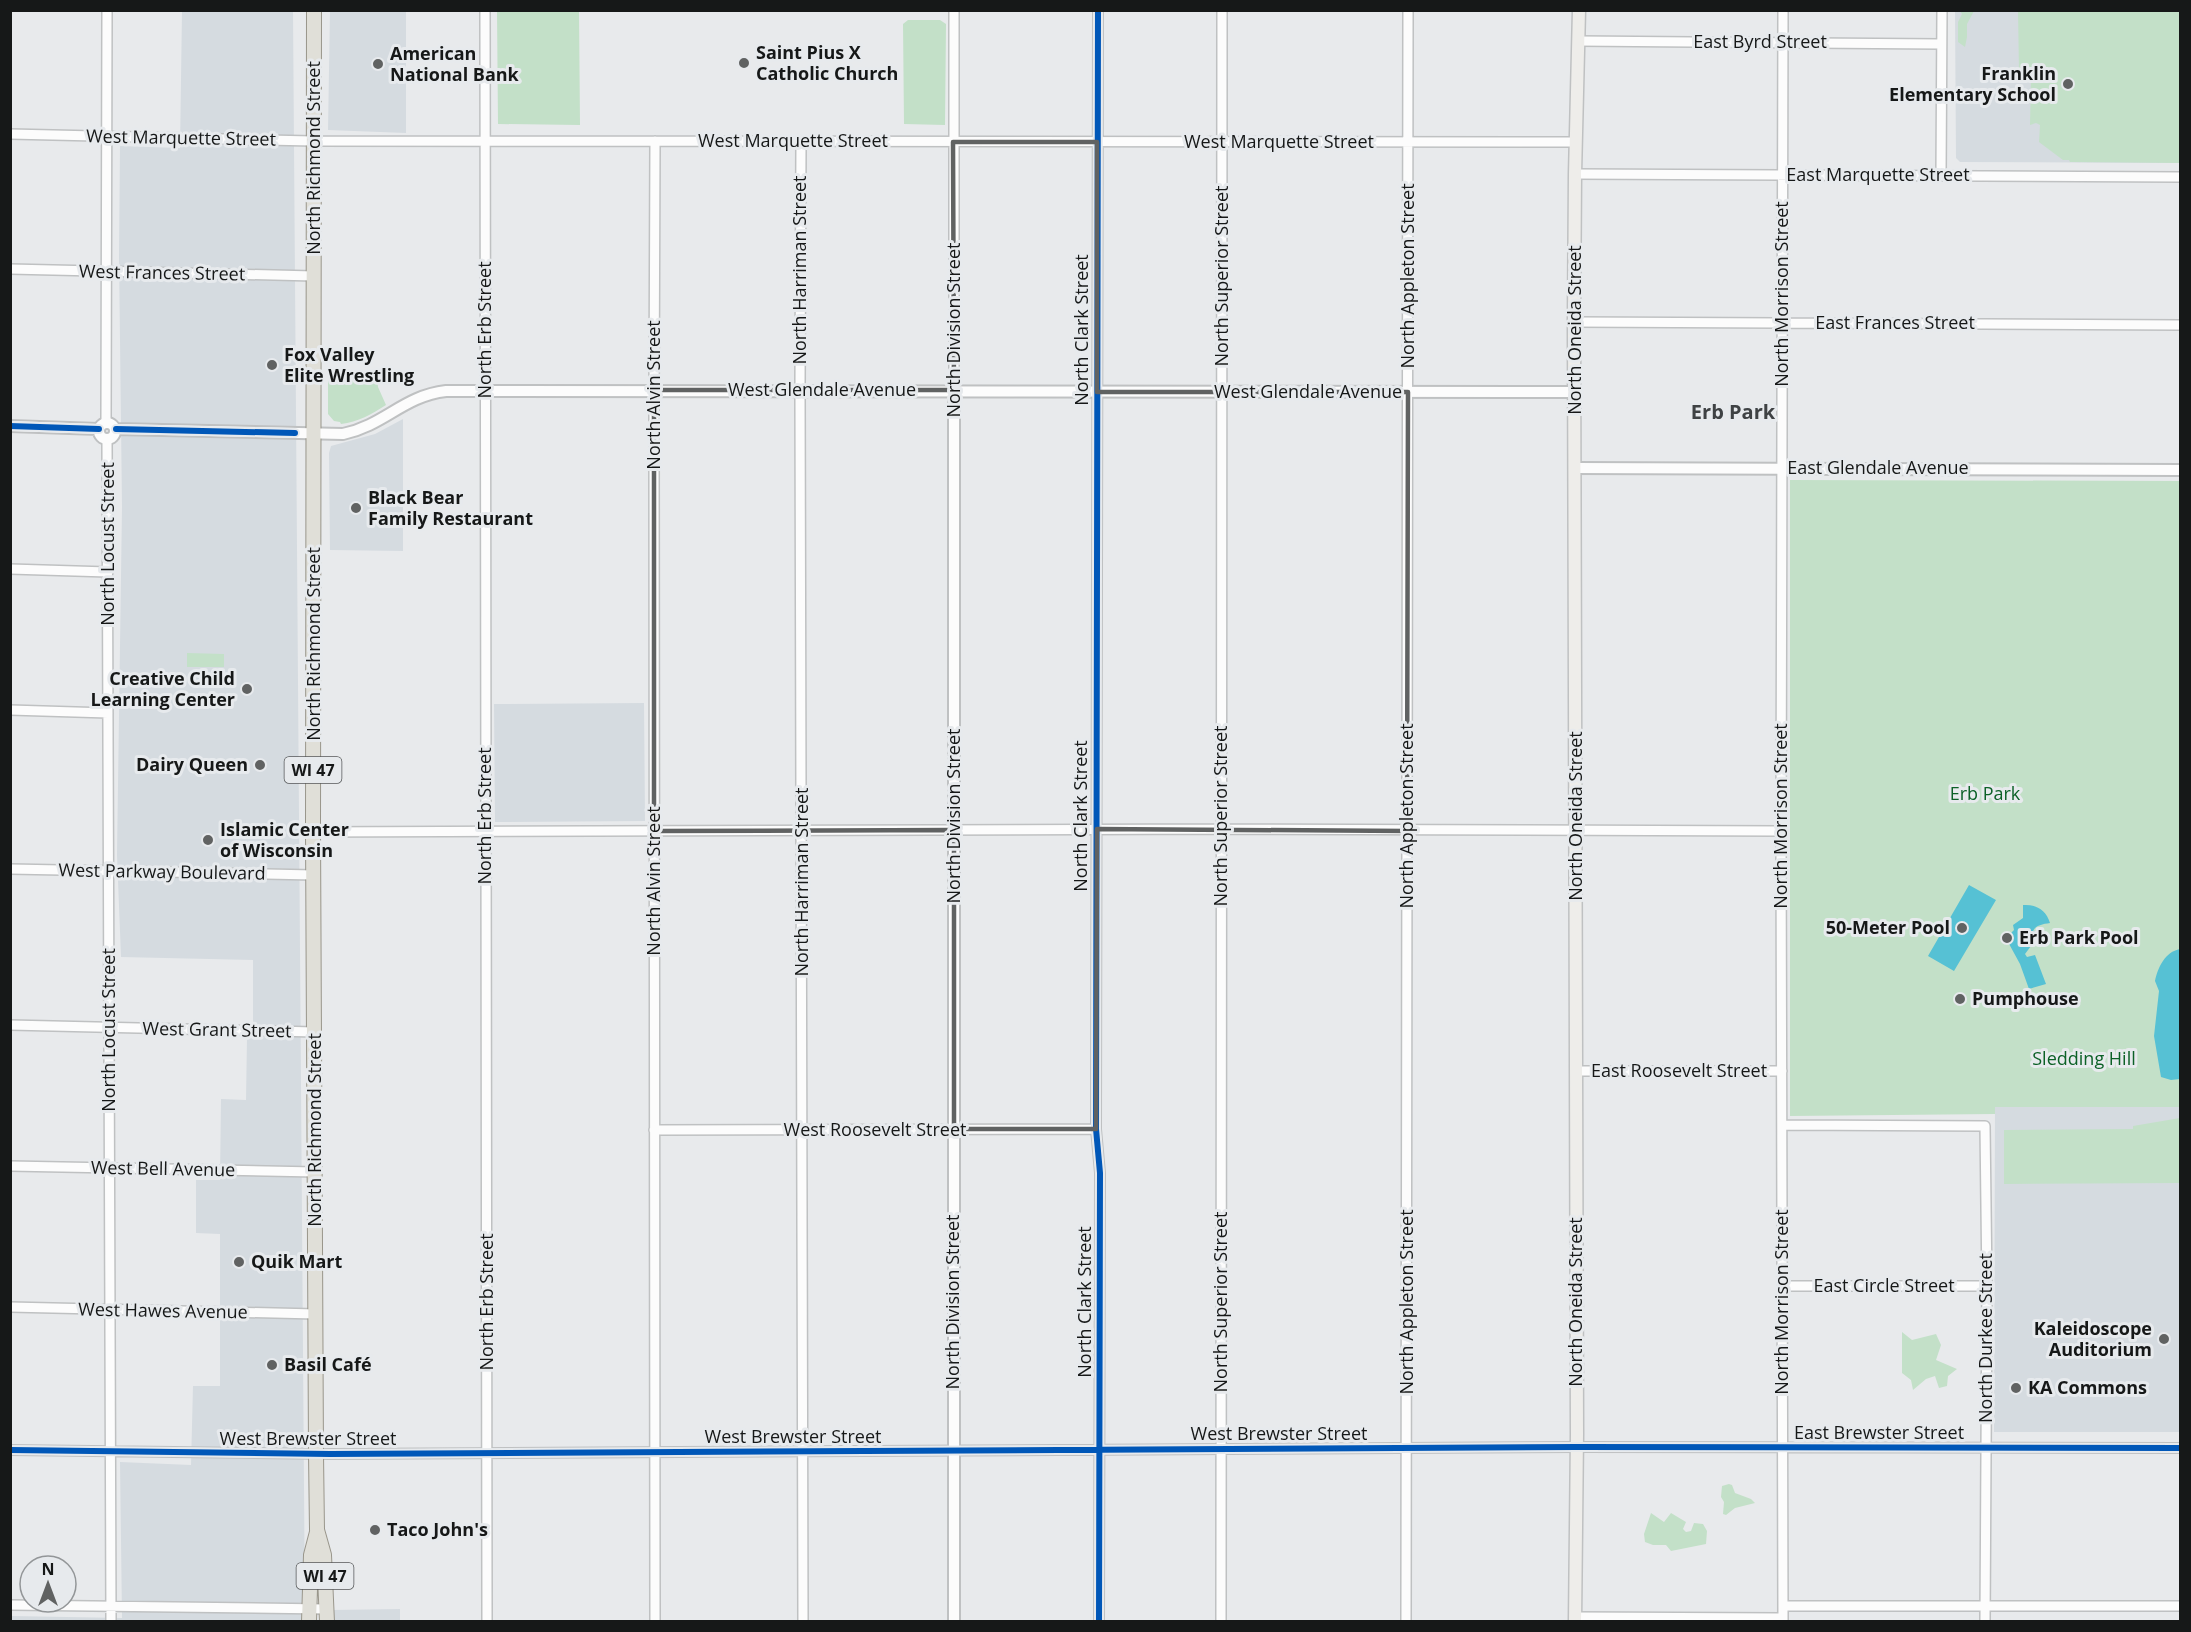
<svg xmlns="http://www.w3.org/2000/svg" width="2191" height="1632" viewBox="0 0 2191 1632" font-family="'Open Sans',sans-serif">
	<style>
		.built { fill: #d5dbe0 }
		.green { fill: #c3e0c8 }
		.water { fill: #56c1d4 }
		.lines { fill: none; stroke-linecap: round; stroke-linejoin: round }
		.minor-casing { stroke: #bfc1c2; stroke-width: 12 }
		.tertiary-casing { stroke: #bfc1c2; stroke-width: 14 }
		.secondary-casing { stroke: #bfc1c2; stroke-width: 15 }
		.primary-casing { stroke: #99968b; stroke-width: 16 }
		.minor { stroke: #fcfcfc; stroke-width: 9 }
		.tertiary { stroke: #fcfcfc; stroke-width: 10 }
		.secondary { stroke: #eeedea; stroke-width: 12 }
		.primary { stroke: #e0dfd8; stroke-width: 14 }
		.cycleway-casing { stroke: #e7eaed; stroke-width: 10 }
		.cycleway { stroke: #0057b8; stroke-width: 6 }
		.marked { fill: none; stroke: #606262; stroke-width: 4.5; stroke-linejoin: round }
		.poi-dot { fill: #606262; stroke: #e7eaed; stroke-width: 2 }
		.labels { text-anchor: middle; stroke-width: 6; stroke-linejoin: round; paint-order: stroke }
		.shield { fill: #e7eaed; stroke: #555758; stroke-width: 1.5 }
		.shield-label { font-size: 16px; font-weight: bold; fill: #161818 }
		.street-label { font-size: 18px; fill: #161818; stroke: #e7eaed }
		.poi-label { font-size: 18px; font-weight: bold; fill: #161818; stroke: #e7eaed; text-anchor: start }
		.park-label { font-size: 18px; fill: #0c6127; stroke: #e7eaed }
		.neighbourhood-label { font-size: 20px; font-weight: bold; fill: #3f4244; stroke: #e7eaed }
	</style>
	<rect width="100%" height="100%" fill="#e8eaec"/>
	<path class="built" d="M182,11H293L305,1621L11,1622V1616L122,1618L120,1462L191,1465L193,1386H220V1234L196,1233V1180H220L221,1099L246,1100L247,1038L253,1024V960L121,957L117,855L122,507L119,257L120,146L180,148Z
		M330,11H406V133L328,130Z
		M1955,11H2180V163L1960,162L1956,158Z
		M403,419V551L330,550L329,453L331,446L375,434Z
		M644,703L645,821L495,822L494,704Z
		M1995,1107H2180V1432H1994Z
		M400,1609V1621H333L332,1610Z"/>
	<path class="green" d="M497,11H579L580,125L498,124Z
		M1960,11H1974L1967,24V37L1965,47L1958,42V22L1962,14Z
		M2018,11H2180V163L2070,162L2069,160H2063L2039,142L2040,125L2036,123L2030,125L2031,79L2023,78V73L2019,72Z
		M908,20H940L946,24L945,125L904,124L903,24Z
		M328,376H377L378,387L386,405C372,414 358,422 341,424L340,422L334,421L328,414Z
		M1790,480L2180,481V1107H1995V1114L1790,1116Z
		M187,653L224,654V667H187Z
		M2180,1118V1183L2004,1184V1130L2133,1129V1126Z
		M1902,1332L1912,1340L1936,1334L1941,1345L1936,1360L1957,1369L1948,1376L1947,1386L1939,1388L1935,1376L1926,1379L1913,1390L1911,1380L1902,1373Z
		M1729,1484L1732,1485L1735,1493L1751,1499L1755,1503L1735,1508L1726,1515L1723,1514L1724,1502L1721,1497L1722,1486Z
		M1651,1513L1664,1522L1671,1513L1686,1522L1683,1529L1686,1532L1691,1531L1694,1523L1703,1524L1707,1531L1706,1544L1671,1551L1666,1545H1653L1645,1542L1644,1534Z"/>
	<path class="water" d="M1969,885L1996,900L1954,971L1928,956Z
		M2023,905C2036,904 2046,910 2050,923C2043,924 2036,925 2033,931L2036,932L2031,946L2025,954L2027,957L2035,955L2046,984L2029,989L2020,964L2008,942L2009,935L2014,930L2013,925L2023,918Z
		M2180,949V1079L2171,1080L2161,1077L2154,1036L2159,991L2155,981C2158,967 2165,952 2180,949Z"/>
	<g class="lines">
		<g class="minor-casing">
			<path id="minor" d="M485,10L487,1622
				M954,10V390
				M1098,10L1096,1129L1100,1173L1099,1622
				M1783,10L1781,841L1783,1622
				M1578,41L1941,44
				M10,134L313,141L1575,142
				M655,141L654,404L655,1622
				M801,142L800,390L803,1622
				M1575,174L2180,177
				M1941,175L1942,10
				M10,269L314,276
				M1574,322L2180,325
				M106,423L107,10
				M107,439L111,1622
				M10,569L108,572
				M10,710L108,713
				M313,832L1221,829L1781,831
				M10,869L314,875
				M10,1025L315,1032
				M1576,1071H1782
				M1783,1125L1985,1126L1987,1286L1985,1622
				M654,1130L1096,1129
				M10,1166L316,1172
				M1782,1286H1987
				M10,1307L316,1314
				M10,1450L330,1454L1577,1447L2180,1448
				M10,1605L327,1609
				M1784,1606H2180
				M1575,1617L1783,1618
				M1221,1622L1222,10
				M1406,1622L1408,10"/>
		</g>
		<g class="tertiary-casing">
			<path id="tertiary" d="M99 431a8 8 0 1 1 16 0a8 8 0 1 1-16 0Z
				M10,426L99,429
				M116,429L343,434C385,425 403,396 446,391L1575,392
				M1575,468L2180,470
				M954,1622V390"/>
		</g>
		<g class="secondary-casing">
			<path id="secondary" d="M1575,1622L1577,1434L1574,322L1575,174L1579,10"/>
		</g>
		<g class="primary-casing">
			<path id="primary" d="M314,10L313,832L316,1454L317,1530L324,1555L327,1622
				M309,1622L311,1555L317,1532"/>
		</g>
		<use href="#minor" class="minor"/>
		<use href="#tertiary" class="tertiary"/>
		<use href="#secondary" class="secondary"/>
		<use href="#primary" class="primary"/>
		<g class="cycleway-casing">
			<path id="cycleway" d="M1098,10L1096,1129L1100,1173L1099,1622
				M10,426L99,429
				M116,429L295,433
				M10,1450L330,1454L1577,1447L2180,1448"/>
		</g>
		<use href="#cycleway" class="cycleway"/>
	</g>
	<path class="marked" d="M953,142H1097V392H1408L1407,831L1097,829L1096,1129H954V830L654,831V390H954Z"/>
	<g class="poi-dot">
		<circle cx="744" cy="63" r="6"/>
		<circle cx="378" cy="64" r="6"/>
		<circle cx="2068" cy="84" r="6"/>
		<circle cx="272" cy="365" r="6"/>
		<circle cx="356" cy="508" r="6"/>
		<circle cx="247" cy="689" r="6"/>
		<circle cx="260" cy="765" r="6"/>
		<circle cx="208" cy="840" r="6"/>
		<circle cx="1962" cy="928" r="6"/>
		<circle cx="2007" cy="938" r="6"/>
		<circle cx="1960" cy="999" r="6"/>
		<circle cx="239" cy="1262" r="6"/>
		<circle cx="2164" cy="1339" r="6"/>
		<circle cx="272" cy="1365" r="6"/>
		<circle cx="2016" cy="1388" r="6"/>
		<circle cx="375" cy="1530" r="6"/>
	</g>
	<g class="labels">
		<g class="shield">
			<rect x="284.5" y="757" width="57" height="26" rx="4.5"/>
			<rect x="296.5" y="1563" width="57" height="26" rx="4.5"/>
		</g>
		<g class="shield-label">
			<text x="313" y="776">WI 47</text>
			<text x="325" y="1582">WI 47</text>
		</g>
		<g class="street-label">
			<text x="1760" y="48">East Byrd Street</text>
			<text transform="translate(181 138) rotate(1)" y="6">West Marquette Street</text>
			<text x="793" y="147">West Marquette Street</text>
			<text x="1279" y="148">West Marquette Street</text>
			<text transform="translate(314 158) rotate(-90)" y="6">North Richmond Street</text>
			<text x="1878" y="181">East Marquette Street</text>
			<text transform="translate(800 270) rotate(-90)" y="6">North Harriman Street</text>
			<text transform="translate(162 273) rotate(1)" y="6">West Frances Street</text>
			<text transform="translate(1222 276) rotate(-90)" y="6">North Superior Street</text>
			<text transform="translate(1408 276) rotate(-90)" y="6">North Appleton Street</text>
			<text transform="translate(1782 294) rotate(-90)" y="6">North Morrison Street</text>
			<text x="1895" y="329">East Frances Street</text>
			<text transform="translate(485 330) rotate(-90)" y="6">North Erb Street</text>
			<text transform="translate(954 330) rotate(-90)" y="6">North Division Street</text>
			<text transform="translate(1082 330) rotate(-90)" y="6">North Clark Street</text>
			<text transform="translate(1575 330) rotate(-90)" y="6">North Oneida Street</text>
			<text x="822" y="396">West Glendale Avenue</text>
			<text x="1308" y="398">West Glendale Avenue</text>
			<text transform="translate(654 395) rotate(-90)" y="6">North Alvin Street</text>
			<text x="1878" y="474">East Glendale Avenue</text>
			<text transform="translate(108 544) rotate(-90)" y="6">North Locust Street</text>
			<text transform="translate(314 644) rotate(-90)" y="6">North Richmond Street</text>
			<text transform="translate(485 816) rotate(-90)" y="6">North Erb Street</text>
			<text transform="translate(954 816) rotate(-90)" y="6">North Division Street</text>
			<text transform="translate(1081 816) rotate(-90)" y="6">North Clark Street</text>
			<text transform="translate(1221 816) rotate(-90)" y="6">North Superior Street</text>
			<text transform="translate(1407 816) rotate(-90)" y="6">North Appleton Street</text>
			<text transform="translate(1576 816) rotate(-90)" y="6">North Oneida Street</text>
			<text transform="translate(1781 816) rotate(-90)" y="6">North Morrison Street</text>
			<text transform="translate(162 872) rotate(1)" y="6">West Parkway Boulevard</text>
			<text transform="translate(654 881) rotate(-90)" y="6">North Alvin Street</text>
			<text transform="translate(802 882) rotate(-90)" y="6">North Harriman Street</text>
			<text transform="translate(109 1030) rotate(-90)" y="6">North Locust Street</text>
			<text transform="translate(217 1030) rotate(1)" y="6">West Grant Street</text>
			<text x="1679" y="1077">East Roosevelt Street</text>
			<text transform="translate(315 1130) rotate(-90)" y="6">North Richmond Street</text>
			<text x="875" y="1136">West Roosevelt Street</text>
			<text transform="translate(163 1169) rotate(1)" y="6">West Bell Avenue</text>
			<text x="1884" y="1292">East Circle Street</text>
			<text transform="translate(487 1302) rotate(-90)" y="6">North Erb Street</text>
			<text transform="translate(953 1302) rotate(-90)" y="6">North Division Street</text>
			<text transform="translate(1085 1302) rotate(-90)" y="6">North Clark Street</text>
			<text transform="translate(1221 1302) rotate(-90)" y="6">North Superior Street</text>
			<text transform="translate(1407 1302) rotate(-90)" y="6">North Appleton Street</text>
			<text transform="translate(1576 1302) rotate(-90)" y="6">North Oneida Street</text>
			<text transform="translate(1782 1302) rotate(-90)" y="6">North Morrison Street</text>
			<text transform="translate(163 1311) rotate(1)" y="6">West Hawes Avenue</text>
			<text transform="translate(1986 1338) rotate(-90)" y="6">North Durkee Street</text>
			<text x="1879" y="1439">East Brewster Street</text>
			<text x="1279" y="1440">West Brewster Street</text>
			<text x="793" y="1443">West Brewster Street</text>
			<text x="308" y="1445">West Brewster Street</text>
		</g>
		<g class="poi-label">
			<text x="756" y="59">Saint Pius X<tspan x="756" dy="21">Catholic Church</tspan></text>
			<text x="390" y="60">American<tspan x="390" dy="21">National Bank</tspan></text>
			<text x="2056" y="80" text-anchor="end">Franklin<tspan x="2056" dy="21">Elementary School</tspan></text>
			<text x="284" y="361">Fox Valley<tspan x="284" dy="21">Elite Wrestling</tspan></text>
			<text x="368" y="504">Black Bear<tspan x="368" dy="21">Family Restaurant</tspan></text>
			<text x="235" y="685" text-anchor="end">Creative Child<tspan x="235" dy="21">Learning Center</tspan></text>
			<text x="248" y="771" text-anchor="end">Dairy Queen</text>
			<text x="220" y="836">Islamic Center<tspan x="220" dy="21">of Wisconsin</tspan></text>
			<text x="1950" y="934" text-anchor="end">50-Meter Pool</text>
			<text x="2019" y="944">Erb Park Pool</text>
			<text x="1972" y="1005">Pumphouse</text>
			<text x="251" y="1268">Quik Mart</text>
			<text x="2152" y="1335" text-anchor="end">Kaleidoscope<tspan x="2152" dy="21">Auditorium</tspan></text>
			<text x="284" y="1371">Basil Café</text>
			<text x="2028" y="1394">KA Commons</text>
			<text x="387" y="1536">Taco John's</text>
		</g>
		<g class="park-label">
			<text x="1985" y="800">Erb Park</text>
			<text x="2084" y="1065">Sledding Hill</text>
		</g>
		<g class="neighbourhood-label">
			<text x="1733" y="419">Erb Park</text>
		</g>
	</g>
	<rect width="2191" height="1632" fill="none" stroke="#161818" stroke-width="24"/>
	<g transform="translate(48 1584)"><circle r="28" fill="#e7eaed" stroke="#939698" stroke-width="1.5"/>
	<path d="M0-4.5L10 22L0 15L-10 22Z" fill="#606262"/>
	<text y="-9" font-size="16" font-weight="bold" text-anchor="middle" fill="#161818">N</text>
	</g>
</svg>
